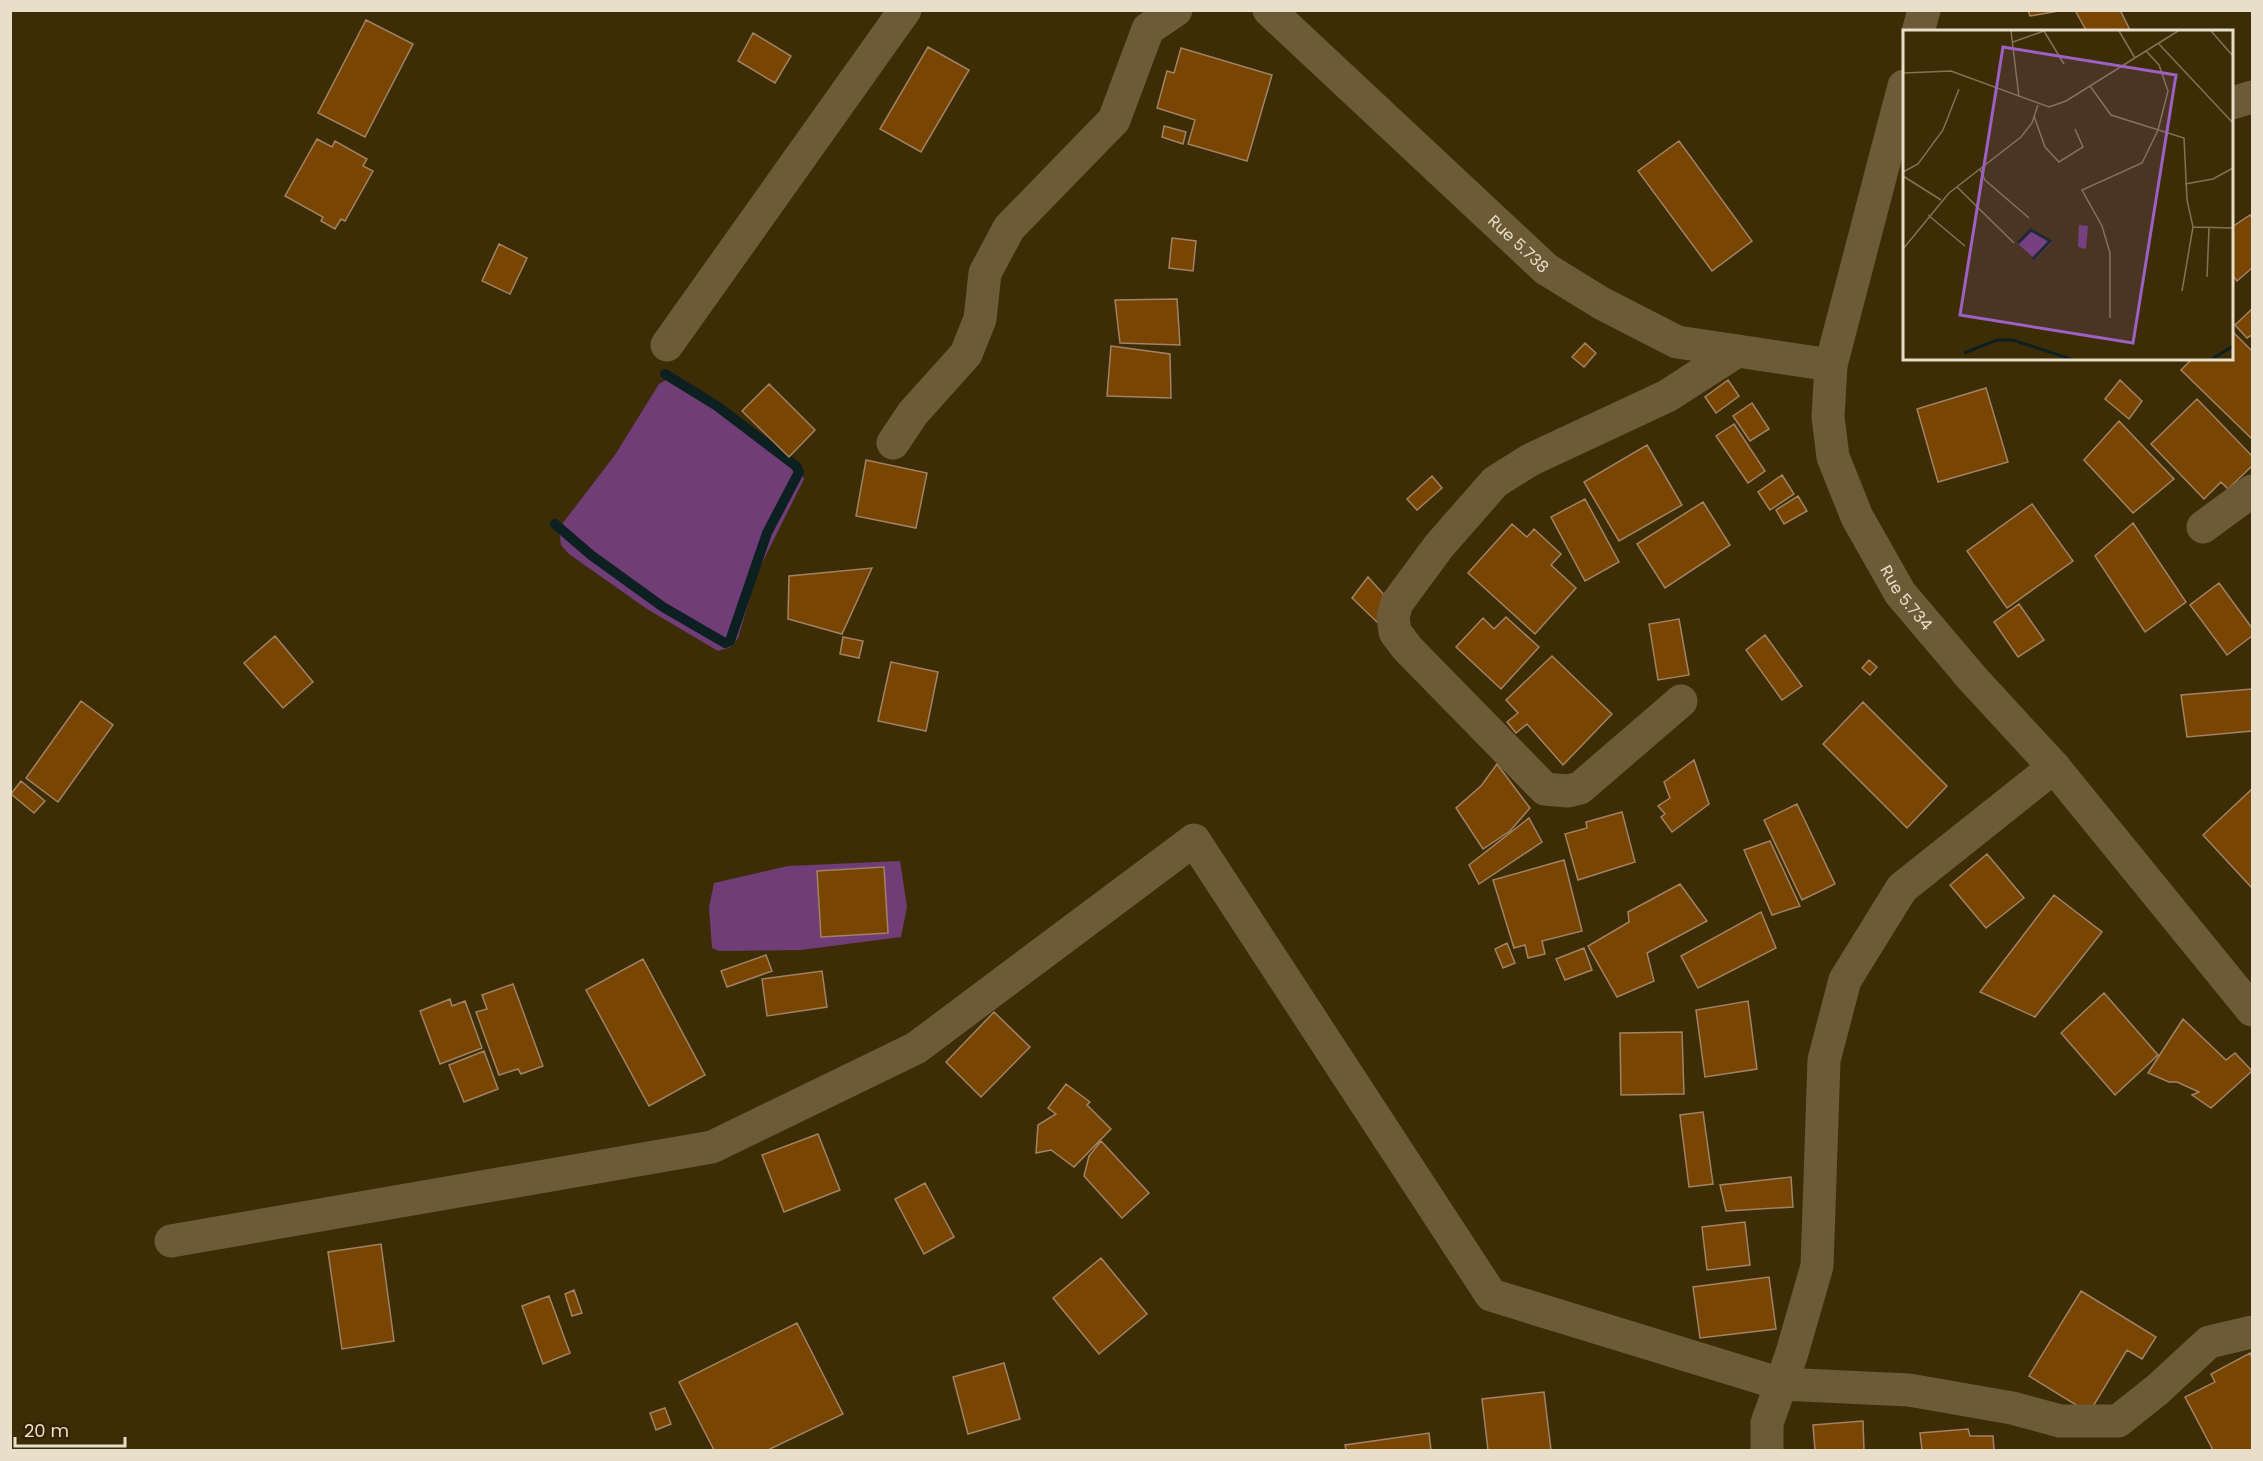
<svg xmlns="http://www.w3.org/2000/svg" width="2263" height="1461" viewBox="0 0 2263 1461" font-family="Poppins,sans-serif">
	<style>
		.green { fill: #713d76 }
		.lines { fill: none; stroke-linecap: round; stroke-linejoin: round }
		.stream { stroke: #0c1f21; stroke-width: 10 }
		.building { fill: #794502; stroke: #a28265; stroke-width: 1.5 }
		.minor { stroke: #6d5b37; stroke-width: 33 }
		.labels { text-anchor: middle; stroke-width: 4.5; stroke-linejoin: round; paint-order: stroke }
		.street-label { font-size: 16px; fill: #e8deca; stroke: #332300 }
		.inset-river { fill: none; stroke: #0c1f21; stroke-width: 3 }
		.inset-road { fill: none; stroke: #817454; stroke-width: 1.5 }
		.view { fill: #9c61c2; fill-opacity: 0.15; stroke: #9c61c2; stroke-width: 3 }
		.inset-edge { fill: none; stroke: #e8deca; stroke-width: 3 }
	</style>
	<rect width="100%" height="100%" fill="#3d2d06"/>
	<path class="green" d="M673,376L700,390L801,473L804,479L758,571L738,638L731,647L718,651L647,609L569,554L561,545L559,528L615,455L659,384Z
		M900,861L907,907L901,937L801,950L719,951L712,948L709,907L714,883L788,866Z"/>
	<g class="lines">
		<path class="stream" d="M555,524L591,555L663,607L725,643L730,641L767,533L799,472L796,466L717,406L665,374"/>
	</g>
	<path class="building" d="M2028,10H2064L2030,16Z
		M2078,10H2120L2131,32H2087L2076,12Z
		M366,20L413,44L365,137L318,113Z
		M753,33L791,56L775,83L738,61Z
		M928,47L969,70L921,152L880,129Z
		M1181,48L1272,75L1247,161L1188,144L1195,120L1157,108L1167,71L1174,73Z
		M1164,126L1186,132L1183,144L1162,137Z
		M317,139L332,147L335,141L367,159L363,166L373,171L345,221L341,219L335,229L321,221L323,217L285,196Z
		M1679,141L1752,241L1712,271L1638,171Z
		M2250,215L2252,218V268L2237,281L2232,275V227Z
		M1172,238L1196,241L1193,271L1169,268Z
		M499,244L527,258L510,294L482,281Z
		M1177,299L1180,345L1120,343L1115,300Z
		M2252,309V335L2247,338L2235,325Z
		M2232,331L2252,351V439L2181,370L2193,358H2232Z
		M1585,343L1596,353L1584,367L1572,357Z
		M1111,346L1170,354L1171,398L1107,396Z
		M1728,380L1739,396L1716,413L1705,397Z
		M2120,380L2142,401L2129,419L2105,399Z
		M769,384L815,430L789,457L742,411Z
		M1986,388L2008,462L1938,482L1917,409Z
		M2197,399L2252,456V466L2228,489L2221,482L2204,499L2151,444Z
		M1752,403L1769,429L1750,441L1733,416Z
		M2119,421L2174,479L2133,513L2084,460Z
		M1734,424L1765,471L1748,483L1716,436Z
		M1647,445L1682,505L1619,541L1584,482Z
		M866,460L927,473L916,528L856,516Z
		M1782,475L1794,494L1770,510L1758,492Z
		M1432,476L1442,488L1417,510L1407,499Z
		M1798,496L1807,511L1784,524L1776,510Z
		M1585,499L1619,562L1585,581L1551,517Z
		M1703,502L1730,545L1665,588L1637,544Z
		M2032,504L2073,561L2007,608L1967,551Z
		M2133,523L2186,602L2145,632L2095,556Z
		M1512,524L1527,537L1534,529L1561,554L1551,565L1576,588L1535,634L1468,573Z
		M872,568L842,634L788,619L789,576Z
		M1368,577L1386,597L1377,622L1352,598Z
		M2219,583L2252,628V636L2227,655L2190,605Z
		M2019,604L2044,640L2018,657L1994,622Z
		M1506,617L1539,647L1501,689L1456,647L1483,618L1494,629Z
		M1679,619L1689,675L1658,680L1649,624Z
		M1765,635L1802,686L1782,700L1746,650Z
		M275,636L313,682L283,708L244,663Z
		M843,637L863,641L859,658L840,654Z
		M1552,656L1612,714L1563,765L1527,724L1516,733L1507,722L1518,713L1506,700Z
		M1869,660L1877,667L1870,675L1862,668Z
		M891,662L938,672L926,731L878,721Z
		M2252,689V731L2187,737L2181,695Z
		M81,701L113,725L58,802L26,778Z
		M1863,702L1947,786L1907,828L1823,744Z
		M1694,760L1709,804L1672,832L1661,817L1665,814L1658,806L1670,798L1664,782Z
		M1497,764L1530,808L1510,831L1483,849L1456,808L1481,786Z
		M21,781L45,801L34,813L11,794Z
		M2252,789V888L2203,835Z
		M1797,804L1835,884L1802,900L1764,820Z
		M1622,812L1635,862L1578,880L1565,834L1587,828L1586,822Z
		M1529,818L1542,842L1479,884L1469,865Z
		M1770,841L1800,906L1772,915L1744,850Z
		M1987,854L2024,898L1986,928L1950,885Z
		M1564,860L1582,931L1542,941L1545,954L1528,958L1525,945L1514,948L1493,880Z
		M884,867L888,933L821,937L817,871Z
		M1680,884L1707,921L1647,953L1654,981L1617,997L1588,946L1629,922L1628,912Z
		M2054,895L2102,932L2035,1017L1980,992Z
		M1761,912L1776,948L1698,988L1681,956Z
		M1507,943L1515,963L1503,968L1495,949Z
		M1584,948L1592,970L1565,980L1556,959Z
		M766,955L772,971L727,987L721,971Z
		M643,959L705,1075L649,1106L586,990Z
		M822,971L827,1007L767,1016L762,979Z
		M513,984L543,1066L521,1074L518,1069L499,1075L476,1012L487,1009L482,995Z
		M2104,993L2158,1055L2115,1095L2061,1033Z
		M450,999L452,1006L465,1001L482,1048L440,1064L420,1011Z
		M1748,1001L1757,1069L1705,1077L1696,1010Z
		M994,1012L1030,1047L981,1097L946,1062Z
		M2183,1019L2226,1060L2235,1053L2252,1071L2211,1108L2192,1095L2199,1092L2177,1082H2169L2148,1073Z
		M1682,1032L1684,1094L1621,1095L1620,1033Z
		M484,1051L498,1089L464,1102L449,1065Z
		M1066,1084L1090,1102L1087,1105L1111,1129L1074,1167L1051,1150L1036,1153L1038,1125L1056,1114L1048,1108Z
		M1703,1112L1713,1184L1689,1187L1680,1115Z
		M818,1134L840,1190L784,1212L762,1155Z
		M1101,1141L1149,1193L1122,1218L1084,1176L1089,1156Z
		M1791,1177L1793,1207L1726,1211L1720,1185Z
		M925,1183L954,1237L924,1254L895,1199Z
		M1745,1222L1750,1265L1707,1270L1702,1227Z
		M381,1244L394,1341L342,1349L328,1252Z
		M1101,1258L1147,1314L1099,1354L1053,1298Z
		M1769,1277L1776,1329L1700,1338L1693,1287Z
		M574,1290L582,1313L572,1316L565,1294Z
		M2081,1291L2156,1337L2142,1359L2127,1350L2089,1413L2029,1376Z
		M549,1296L570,1353L543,1364L522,1306Z
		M797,1323L843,1414L768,1450H714L679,1382Z
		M2250,1353L2252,1358V1450H2213L2185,1397L2215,1382L2211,1374Z
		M1004,1363L1020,1419L968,1434L953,1377Z
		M1544,1392L1551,1450H1488L1482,1399Z
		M665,1408L671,1424L656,1430L650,1413Z
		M1863,1421L1864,1450H1815L1813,1425Z
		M1968,1429L1970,1436H1993L1994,1450H1922L1920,1433Z
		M1429,1433L1431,1450H1346L1345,1445Z"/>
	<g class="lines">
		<g class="minor">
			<path id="s1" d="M1269,10L1546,269L1601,303L1677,342L1831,365"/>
			<path d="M1918,32L1924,10"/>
			<path id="s2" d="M1904,86L1831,365L1828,417L1833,457L1857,517L1900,593L1972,678L2054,767L2252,1010"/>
			<path d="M2232,103L2252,97"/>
			<path d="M667,345L905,10"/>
			<path d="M893,443L913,413L966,354L980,319L985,273L1009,228L1114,120L1148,29L1176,10"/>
			<path d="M2203,527L2252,491"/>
			<path d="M1681,701L1580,788L1568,791L1545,789L1407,648L1395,632L1393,617L1397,603L1439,546L1495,482L1530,460L1667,396L1737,351"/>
			<path d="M171,1241L712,1147L916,1048L1194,840L1491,1295L1781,1384L1909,1390L2012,1408L2060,1421H2118L2157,1390L2209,1342L2252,1332"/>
			<path d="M1767,1450V1423L1792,1353L1817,1266L1824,1060L1845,980L1902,888L2054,767"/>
		</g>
	</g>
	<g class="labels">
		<g class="street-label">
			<text dy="6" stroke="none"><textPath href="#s1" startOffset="342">Rue 5.738</textPath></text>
			<text dy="6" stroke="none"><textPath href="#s2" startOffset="540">Rue 5.734</textPath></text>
		</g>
	</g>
	<g transform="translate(1903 30)">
		<rect width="330" height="330" fill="#3d2d06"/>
		<path d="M176,195L185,196L183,219L175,217ZM129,199L148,213L132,229L114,213Z" fill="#713d76"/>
		<path class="inset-river" d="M115,213L128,200L147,211L130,229M61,323L94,310H110L168,329M309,329L330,316"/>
		<path class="inset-road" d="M108,1L116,67M216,1L232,28M308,1L330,26M110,12L141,1L161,34M255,13L330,93M0,43L48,41L146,77L163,71L275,1M187,56L208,85L281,108L284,170L290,197L330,198M131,86L142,117L156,132L180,117L172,99M77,139L82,150L126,188M0,142L15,134L40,100L56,59M0,146L38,170M282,154L310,149L330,138M54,157L111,213M25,185L62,216M0,219L46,163L118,107L129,93L135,75M304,247L306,198M279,261L290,197M207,288V223L199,196L179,160L239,133L255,100L265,61L256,35L243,21"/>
		<path class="view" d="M100,17L273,45L230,313L57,285Z"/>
		<rect width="330" height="330" class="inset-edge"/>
	</g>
	<rect width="2263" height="1461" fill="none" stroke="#e8deca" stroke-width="24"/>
	<path d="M15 1437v9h110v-9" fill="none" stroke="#e8deca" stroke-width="3"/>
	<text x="24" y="1437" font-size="18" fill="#e8deca" stroke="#332300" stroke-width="4.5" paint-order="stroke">20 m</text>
</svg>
